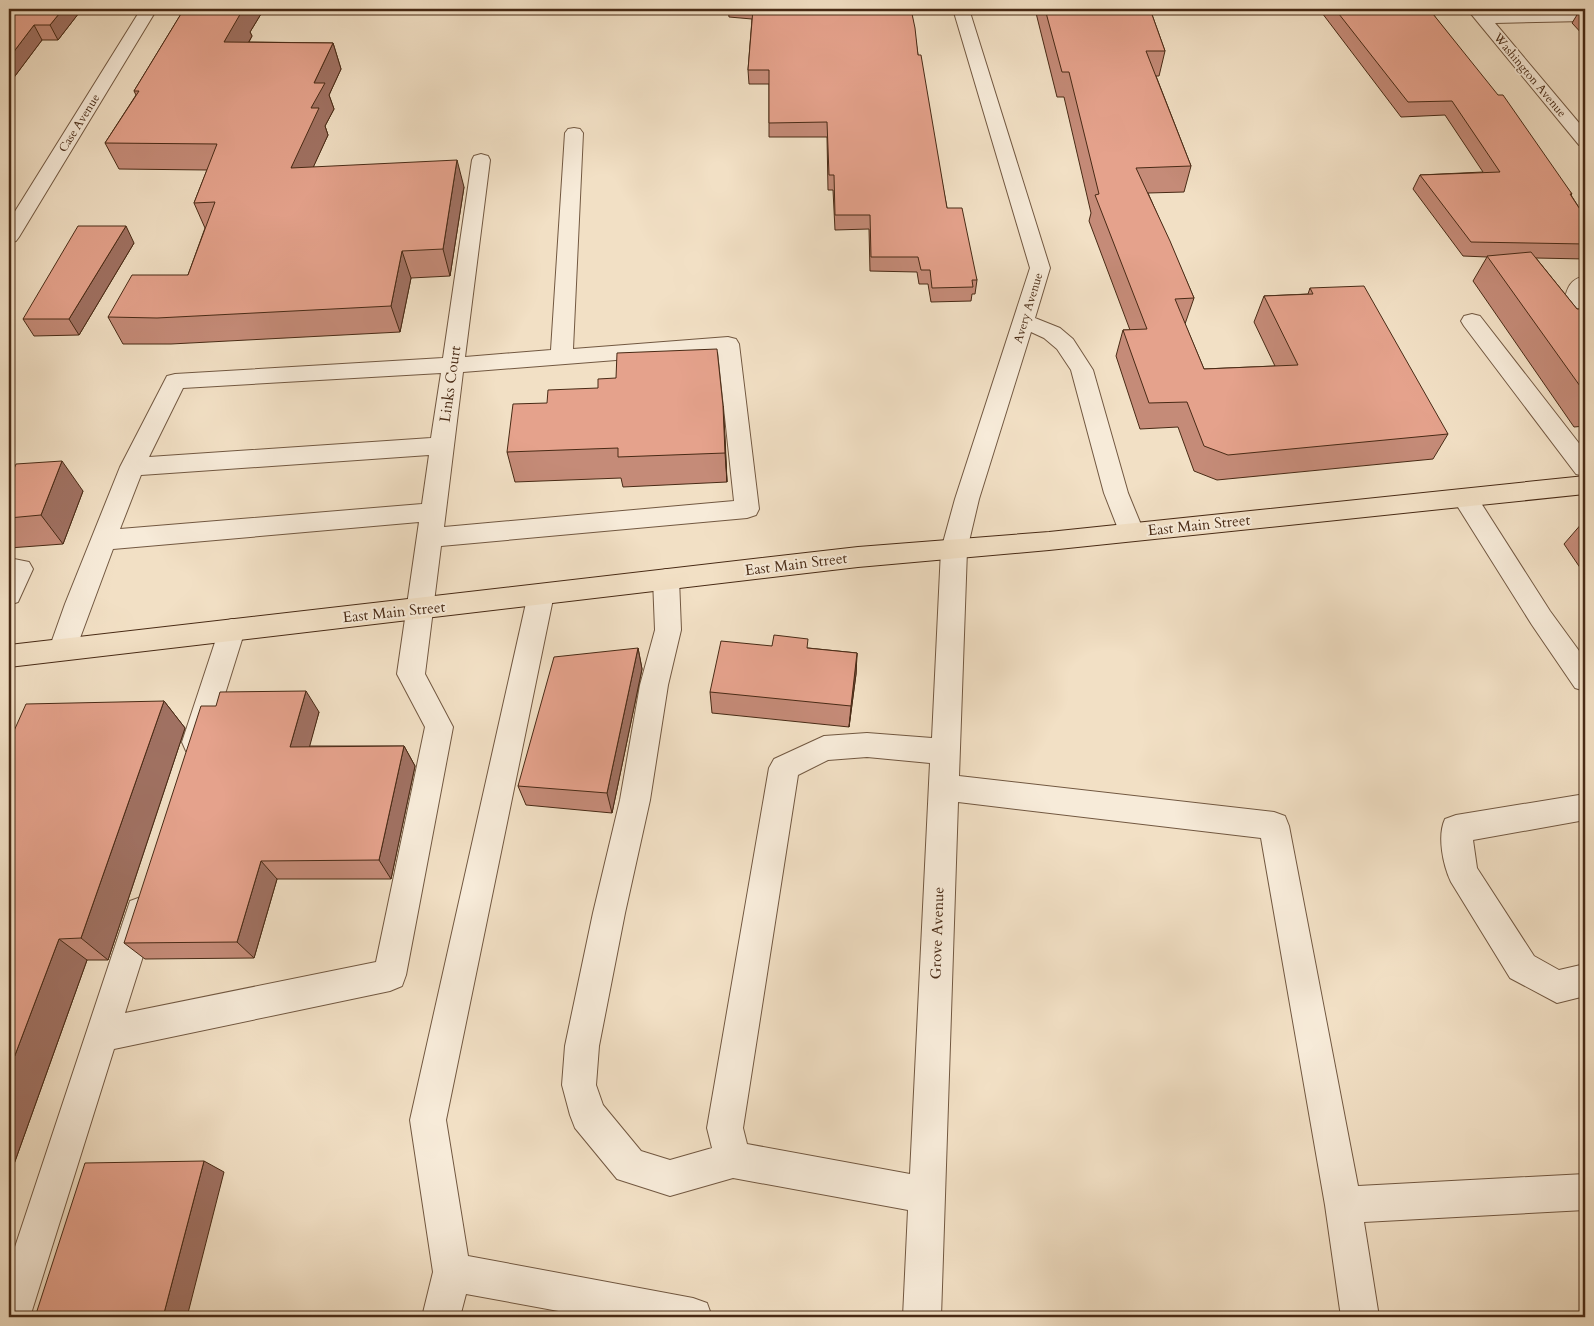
<svg xmlns="http://www.w3.org/2000/svg" width="1594" height="1326" viewBox="0 0 1594 1326" font-family="Cardo,serif">
	<style>
		.lines { fill: none; stroke-linecap: round; stroke-linejoin: round }
		.minor-casing { stroke: #725841; stroke-width: 2 }
		.major-casing { stroke: #482a15; stroke-width: 2 }
		.minor { fill: #f7ebd9; fill-rule: evenodd }
		.major { fill: #f2e0c5; fill-rule: evenodd }
		.wall { fill: #c58b78; stroke: #482a15 }
		.shaded-wall { fill: #a07162; stroke: #482a15 }
		.building { fill: #e5a28c; stroke: #482a15 }
		.labels { text-anchor: middle; stroke-width: 4; stroke-linejoin: round; paint-order: stroke }
		.far-street-label { font-size: 12px; fill: #482a15; stroke: #f7ebd9 }
		.street-label { font-size: 15px; fill: #482a15; stroke: #f7ebd9 }
	</style>
	<rect width="100%" height="100%" fill="#f2e0c5"/>
	<filter id="stains"><feTurbulence type="fractalNoise" baseFrequency=".004" numOctaves="4"/><feColorMatrix values="0 0 0 0 .2 0 0 0 0 .09 0 0 0 0 .02 0 0 0 .5 -.17"/></filter>
	<radialGradient id="worn" r=".72"><stop offset=".6" stop-color="#630" stop-opacity="0"/><stop offset="1" stop-color="#630" stop-opacity=".3"/></radialGradient>
	<g class="lines">
		<g class="minor-casing">
			<path id="minor" d="M141,9H157L19,237L16,241L9,243V221Z
				M953,9H969L1050,268L1035,318L1060,328L1073,339L1093,370L1128,493L1144,532L1140,539L1131,541L1122,539L1104,493L1071,370L1057,349L1044,338L1031,332L979,499L967,550L959,776L1274,812L1285,816L1289,826L1358,1186L1585,1174V1210L1364,1222L1379,1317H1341L1325,1205L1261,838L958,802L941,1317H903L908,1210L733,1178L670,1196L617,1179L575,1128L570,1115L562,1085L565,1046L593,913L620,800L640,685L655,630L653,579L657,572L666,569L675,572L679,579L681,630L668,685L650,800L625,913L599,1046L596,1085L603,1105L641,1151L670,1160L712,1148L707,1128L769,768L774,759L824,736L867,733L932,738L941,550L955,499L1030,268ZM867,757L930,763L910,1174L747,1144L743,1128L798,775L828,760Z
				M1467,9H1483L1487,13L1585,11V21L1495,23L1585,130V146L1579,145Z
				M574,128L580,129L583,133L573,349L728,337L736,339L739,344L759,509L756,515L747,518L441,546L425,674L453,727L406,975L402,986L390,991L114,1049L30,1317H9V1265L130,901L141,897L152,901L157,912L125,1013L376,962L425,727L397,674L419,522L113,549L73,657L63,660L53,657L49,649L65,604L120,467L167,376L175,374L443,358L472,160L474,156L481,154L488,156L490,160L465,357L551,350L565,133L568,129ZM718,352L734,501L444,527L463,372ZM441,373L431,438L149,457L183,388ZM429,455L422,504L120,529L141,475Z
				M1585,276V323L1577,321L1564,302C1567,288 1570,279 1585,276Z
				M1472,314L1480,316L1585,451V476L1576,474L1464,326L1461,321L1464,316Z
				M1465,489L1474,492L1550,611L1585,659V691L1575,688L1532,625L1456,504L1453,498L1456,492Z
				M9,558L29,562L33,569L18,602L9,605Z
				M541,584L550,587L554,594L446,1120L468,1256L693,1298L707,1303L712,1317H591L466,1294L460,1317H422L433,1272L410,1120L528,594L532,587Z
				M232,619L242,622L245,630L210,742L206,751L196,754L186,751L182,742L219,630L222,622Z
				M1585,794V820L1473,840L1477,868L1534,956L1559,970L1585,964V996L1557,1003L1510,978L1451,882C1443,865 1437,836 1445,819L1456,815Z"/>
		</g>
		<g class="major-casing">
			<path id="major" d="M1585,476V494L1049,550L858,567L9,667V645L858,547L1049,532Z"/>
		</g>
		<use href="#minor" class="minor"/>
		<use href="#major" class="major"/>
	</g>
	<path class="wall" d="M9,9H82L58,40H42L9,84Z
		M184,9H264L250,32L252,36L249,42L333,43L341,69L329,95L334,109L325,126L328,135L313,167L464,187L450,276L411,278L400,332L171,344H123L108,317L188,275L205,228L194,203L207,170L119,169L105,143L136,95L134,91Z
		M728,9H911L918,55L947,208L977,280L975,294H972L971,301L931,302L928,284H919L917,272L870,271L869,229L835,230L833,190H828L827,137H769V84H749L748,70L752,19L729,17Z
		M1035,9H1150L1165,51L1159,76H1156L1191,166L1184,192L1148,193L1194,298L1185,324L1204,369L1275,366L1254,322L1264,296L1308,294L1310,288L1448,434L1433,459L1217,480L1194,471L1178,427L1140,429L1116,356L1123,330H1130L1089,221L1091,213L1064,97H1057Z
		M1319,9H1429L1572,194L1571,195L1585,217V259L1536,258L1577,309H1585V426L1574,427L1473,281L1487,257L1463,256L1413,189L1420,175L1483,172L1445,115L1401,117Z
		M1560,9H1585V41L1584,39L1585,37L1572,23L1580,10H1560Z
		M134,243L79,335L34,336L23,319Z
		M723,406L727,482L623,487L621,478L515,482L507,452Z
		M9,474L83,491L63,544L9,548Z
		M1585,521V575L1564,544L1583,522Z
		M772,646L808,648L857,653L856,674L849,727L712,713L710,692Z
		M638,648L642,669L612,813L526,805L518,786Z
		M164,701L185,728L108,960H87L9,1178V742Z
		M319,712L309,746H404L415,766L391,879H277L254,958L145,959L124,943Z"/>
	<path class="shaded-wall" d="M63,9H82L58,40L50,25Z
		M240,9H264L250,32L252,36L234,68L224,42Z
		M34,25L42,40L9,84V58Z
		M333,43L341,69L329,95L334,109L325,126L328,135L301,194L291,168L311,108L314,83Z
		M457,160L464,187L450,276L443,249Z
		M126,226L134,243L79,335L69,319Z
		M402,251L411,278L400,332L391,306Z
		M723,406L725,436L727,482L725,453Z
		M62,461L83,491L63,544L41,515Z
		M638,648L642,669L612,813L607,793Z
		M857,653L856,674L849,727L851,706Z
		M306,691L319,712L304,767L290,747Z
		M164,701L185,728L108,960L81,938Z
		M404,746L415,766L391,879L379,860Z
		M261,861L277,879L254,958L237,942Z
		M59,939L87,960L9,1178V1071Z
		M204,1161L224,1172L187,1317H163Z"/>
	<path class="building" d="M9,9H63L50,25H34L9,58Z
		M184,9H240L238,11H242L224,42L333,43L314,83H325L311,108H319L291,168L457,160L443,249L402,251L391,306L157,318L108,317L132,275H188L215,202L194,203L217,144L105,143L139,91H134Z
		M753,9H911L915,28L918,55H921L947,208H962L977,280H972L973,287L932,288L930,270H921L918,257H871L870,215H835L834,175H829L827,122L769,123V70H748Z
		M1045,9H1150L1165,51H1146L1191,166L1136,168L1170,241L1194,298L1175,299L1204,369L1298,365L1264,296L1313,294L1310,288L1364,286L1448,434L1228,455L1204,446L1187,402L1149,403L1123,330L1147,329L1095,195L1099,194L1069,72H1062Z
		M1335,9H1429L1498,95H1503L1572,194H1570L1585,217V244L1471,242L1420,175L1500,172L1452,101L1408,102Z
		M1581,9H1585V13Z
		M78,226H126L69,319H23Z
		M1531,252L1577,309H1585V393L1487,256Z
		M717,349L723,406L725,453L618,457V448L507,452L513,404L547,403L548,390L598,388V379L616,378L617,353Z
		M62,461L41,515L9,518V474H12L16,464Z
		M774,635L808,639L807,648L857,653L851,706L710,692L721,641L772,646Z
		M638,648L607,793L518,786L554,657Z
		M306,691L290,747L404,746L379,860L261,861L237,942L124,943L201,706H216L220,692Z
		M164,701L81,938L59,939L9,1071V742L26,704Z
		M204,1161L163,1317H35L85,1163Z"/>
	<g class="labels">
		<g class="far-street-label">
			<text transform="translate(1530 75) rotate(50)" y="4">Washington Avenue</text>
			<text transform="translate(79 123) rotate(-58)" y="4">Case Avenue</text>
			<text transform="translate(1028 308) rotate(-73)" y="4">Avery Avenue</text>
		</g>
		<g class="street-label">
			<text transform="translate(450 384) rotate(-82)" y="5">Links Court</text>
			<text transform="translate(1199 525) rotate(-6)" y="5">East Main Street</text>
			<text transform="translate(796 564) rotate(-7)" y="5">East Main Street</text>
			<text transform="translate(394 612) rotate(-6)" y="5">East Main Street</text>
			<text transform="translate(937 933) rotate(-88)" y="5">Grove Avenue</text>
		</g>
	</g>
	<rect width="1594" height="1326" fill="none" stroke="#f2e0c5" stroke-width="30"/>
	<rect x="10" y="10" width="1574" height="1306" fill="none" stroke="#482a15" stroke-width="2.5"/>
	<rect x="15" y="15" width="1564" height="1296" fill="none" stroke="#482a15"/>
	<rect width="100%" height="100%" filter="url(#stains)"/>
	<rect width="100%" height="100%" fill="url(#worn)"/>
</svg>
